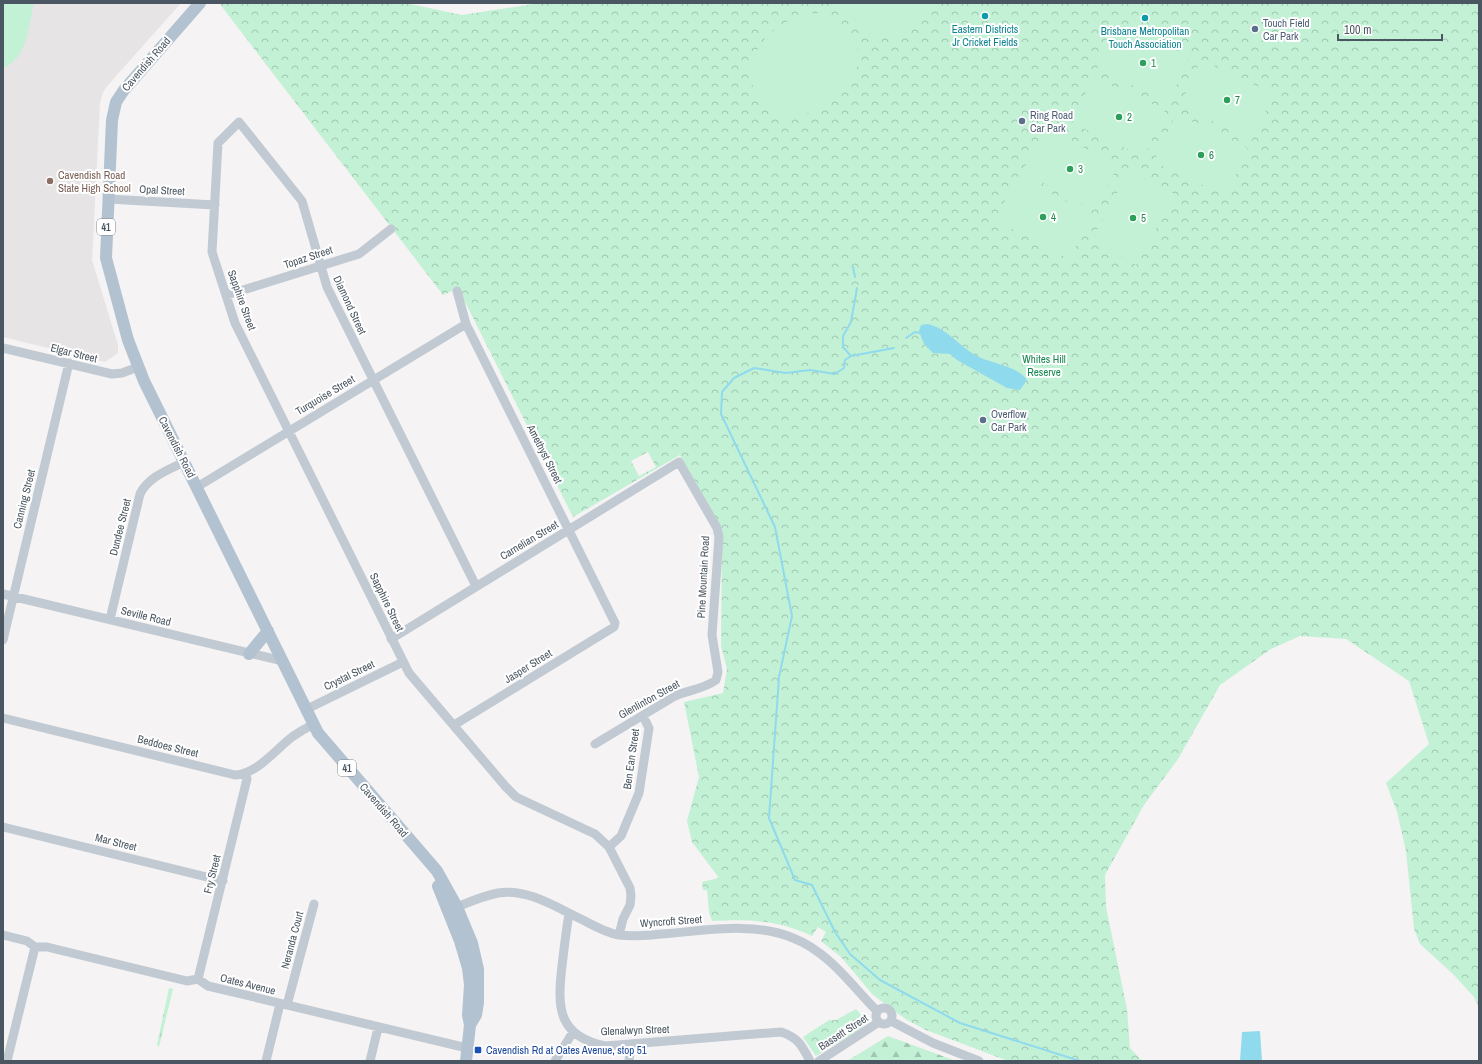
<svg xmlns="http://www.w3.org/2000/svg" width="1482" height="1064" viewBox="0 0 1482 1064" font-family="'Archivo Narrow',sans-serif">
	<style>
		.education { fill: #e6e4e5 }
		.grass { fill: url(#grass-tufts) }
		.forest { fill: url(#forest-firs) }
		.park { fill: url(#park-crowns); fill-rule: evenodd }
		.pitch { fill: #c3f1d5 }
		.water { fill: #90daee }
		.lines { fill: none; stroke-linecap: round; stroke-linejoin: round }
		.stream { stroke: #90daee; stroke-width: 2 }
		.minor { stroke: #c1cad2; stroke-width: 9 }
		.major { stroke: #b3c2d1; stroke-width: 12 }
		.culture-dot { fill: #0f9aa8; stroke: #fff; stroke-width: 1.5 }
		.service-dot { fill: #5c6f8a; stroke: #fff; stroke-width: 1.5 }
		.leisure-dot { fill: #2e9e5b; stroke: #fff; stroke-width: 1.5 }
		.education-dot { fill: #8d6e63; stroke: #fff; stroke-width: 1.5 }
		.transit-dot { fill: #1a4fb4; stroke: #fff; stroke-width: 1.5 }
		.labels { text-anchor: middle; stroke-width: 4; stroke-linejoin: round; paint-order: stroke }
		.shield { fill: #fff; stroke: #808990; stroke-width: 1 }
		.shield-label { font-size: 10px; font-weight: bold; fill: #4a5661 }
		.service-label { font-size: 11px; fill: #4e5e75; stroke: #fff; text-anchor: start }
		.culture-label { font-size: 11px; fill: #0d838f; stroke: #fff }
		.leisure-label { font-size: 11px; fill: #27864d; stroke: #fff; text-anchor: start }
		.street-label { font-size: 11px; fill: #4a5661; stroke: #fff }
		.education-label { font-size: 11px; fill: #785e54; stroke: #fff; text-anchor: start }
		.park-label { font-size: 11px; fill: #17864f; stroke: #fff }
		.transit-label { font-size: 11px; fill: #164399; stroke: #fff; text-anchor: start }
	</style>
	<defs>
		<pattern id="grass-tufts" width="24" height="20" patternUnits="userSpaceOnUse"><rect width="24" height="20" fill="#c3f1d5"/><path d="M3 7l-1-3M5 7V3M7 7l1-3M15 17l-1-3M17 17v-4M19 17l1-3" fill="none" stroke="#a0c6b0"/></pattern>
		<pattern id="forest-firs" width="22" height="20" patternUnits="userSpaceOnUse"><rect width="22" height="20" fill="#c3f1d5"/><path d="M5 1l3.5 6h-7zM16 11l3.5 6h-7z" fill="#a0c6b0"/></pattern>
		<pattern id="park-crowns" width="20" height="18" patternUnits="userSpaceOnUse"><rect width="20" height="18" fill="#c3f1d5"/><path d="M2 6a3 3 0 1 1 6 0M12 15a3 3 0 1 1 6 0" fill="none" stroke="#a0c6b0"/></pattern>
	</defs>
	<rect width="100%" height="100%" fill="#f5f3f3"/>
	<path class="education" d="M3,3H181L108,85L103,92L100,103L92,260L118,345V353L105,362L3,337Z"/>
	<path class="grass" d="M169,988L173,989L159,1047L157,1045Z"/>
	<path class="forest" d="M888,1036L956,1061H847Z"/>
	<path class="park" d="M219,3H406L462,15L540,3H1479V1007L1474,997L1454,975L1420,944L1414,929L1406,851L1397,812L1386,783L1429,744L1409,681L1346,639L1300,636L1271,649L1220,685L1178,759L1144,805L1105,875L1106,907L1127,1009L1130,1048L1142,1061H1008L926,1030L907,1020L873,995L841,957L821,941L826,932L818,927L812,936C777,920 750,919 712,921L709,912L707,890H703L702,882L719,878L692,842L687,821L699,777L684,702L723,693L727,669L721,646L722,530L680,455L573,517L458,288L443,295ZM648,452L656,467L639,476L631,461Z
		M856,1009C862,1016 866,1019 863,1028L816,1056L803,1037L829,1020H836Z"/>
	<path class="pitch" d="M3,3H34C28,27 28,58 3,68Z
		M840,3H937C929,12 920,22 909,28C882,44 848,35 840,3Z
		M815,13C829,15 839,19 849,31C884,73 813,134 771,110C762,105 755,96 753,87C742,48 780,17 815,13Z
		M1117,24L1189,57L1169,102L1097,69Z
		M1201,60L1274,94L1252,140L1180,106Z
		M1093,77L1165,110L1144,157L1072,123Z
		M1176,114L1248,148L1226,196L1154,162Z
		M1046,127L1118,166L1095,210L1022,172Z
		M1130,170L1175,194L1136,265L1091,241Z
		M1018,176L1092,215L1069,259L995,220Z"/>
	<path class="water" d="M928,324C947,328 960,347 977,356C990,363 1020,367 1027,380L1020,390L1007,388L957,360L950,354L933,353L924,344L919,331L921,325Z
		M1260,1031L1262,1061H1240L1242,1032Z"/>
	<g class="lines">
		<path class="stream" d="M853,267L855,277
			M906,338L915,332L920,333
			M894,348L851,356L845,360L844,368L835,374L810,370L786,373L754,368L734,378L722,392L721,414L775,527L792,616L779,677L769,818L795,880L812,885L835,932L850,954L880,980L960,1023L1080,1061
			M851,356L843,347V336L851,322L857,288"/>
		<path class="minor" d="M108,199L215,205
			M227,295L359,254L391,229
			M3,348L112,374L122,373L138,367
			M197,487L466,324
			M476,586L327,287L302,201L239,122L218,143L212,252L235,323L409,673L506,787L516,797L595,834L609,847L630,888L631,896L630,905L623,919L619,935
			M3,594L283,661
			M110,619L140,494C148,477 168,470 184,462
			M391,639L679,462L717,528L719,537L712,635L718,672L716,680C704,689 689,690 675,696L595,744
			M3,640L69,363
			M307,709L403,662
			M3,718L235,775C257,774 275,750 292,737C299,732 306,728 314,724
			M454,725L614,627L615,623L466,324L457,291
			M3,827L223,881
			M609,847L621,836L639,793L649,728L643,716
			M452,909C467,903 482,896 498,893C528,888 557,908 583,920C594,926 607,933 619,935C633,937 648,935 662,934C705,931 752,921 793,938C829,952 851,985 877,1011
			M569,914C566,931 564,949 562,966C557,1008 558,1036 605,1046L781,1032C799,1038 802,1046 810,1061
			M3,935L27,941L35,947H47L187,981L198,979L208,986L467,1048
			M198,979L247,779L245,774
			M287,1005L314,904
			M876 1016a8 8 0 1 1 16 0a8 8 0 1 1-16 0Z
			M891,1021L933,1043L979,1061
			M7,1061L35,947
			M266,1061L280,1004
			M370,1061L378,1028
			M555,1061L573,1032
			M629,1061L631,1045
			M819,1061L879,1022"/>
		<path class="major" d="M200,3L124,90L116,102L112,120L106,258L128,340L144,381L318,733L437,871L457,907L472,943L478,969V1002L476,1015L470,1025
			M249,654L268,631
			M438,886L460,941L468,968L470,985L468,1015L470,1025L466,1061"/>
	</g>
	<g class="culture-dot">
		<circle cx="985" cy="16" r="4"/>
		<circle cx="1145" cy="18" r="4"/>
	</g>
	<g class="service-dot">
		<circle cx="1255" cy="29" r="4"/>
		<circle cx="1022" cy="121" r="4"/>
		<circle cx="983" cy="420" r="4"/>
	</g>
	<g class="leisure-dot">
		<circle cx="1143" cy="63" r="4"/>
		<circle cx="1227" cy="100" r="4"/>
		<circle cx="1119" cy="117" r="4"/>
		<circle cx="1201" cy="155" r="4"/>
		<circle cx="1070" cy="169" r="4"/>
		<circle cx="1043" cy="217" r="4"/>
		<circle cx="1133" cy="218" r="4"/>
	</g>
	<circle class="education-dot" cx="50" cy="181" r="4"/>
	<rect class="transit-dot" x="474" y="1046" width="8" height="8" rx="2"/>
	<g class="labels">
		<g class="shield">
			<rect x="97" y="219" width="18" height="16" rx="3"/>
			<rect x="338" y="760" width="18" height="16" rx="3"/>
		</g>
		<g class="shield-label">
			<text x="106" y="231">41</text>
			<text x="347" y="772">41</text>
		</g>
		<g class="service-label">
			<text x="1263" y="27">Touch Field<tspan x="1263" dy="13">Car Park</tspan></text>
			<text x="1030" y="119">Ring Road<tspan x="1030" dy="13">Car Park</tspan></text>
			<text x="991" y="418">Overflow<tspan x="991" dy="13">Car Park</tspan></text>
		</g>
		<g class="culture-label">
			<text x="985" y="33">Eastern Districts<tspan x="985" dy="13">Jr Cricket Fields</tspan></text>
			<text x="1145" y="35">Brisbane Metropolitan<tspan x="1145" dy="13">Touch Association</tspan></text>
		</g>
		<g class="leisure-label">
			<text x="1151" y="67">1</text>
			<text x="1235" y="104">7</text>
			<text x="1127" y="121">2</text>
			<text x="1209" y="159">6</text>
			<text x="1078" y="173">3</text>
			<text x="1051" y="221">4</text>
			<text x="1141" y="222">5</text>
		</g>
		<g class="street-label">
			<text transform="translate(146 64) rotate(-49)" y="4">Cavendish Road</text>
			<text transform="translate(162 190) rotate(3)" y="4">Opal Street</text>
			<text transform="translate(308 257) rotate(-18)" y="4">Topaz Street</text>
			<text transform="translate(242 300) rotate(70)" y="4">Sapphire Street</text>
			<text transform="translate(350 305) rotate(65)" y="4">Diamond Street</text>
			<text transform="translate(74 353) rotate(14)" y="4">Elgar Street</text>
			<text transform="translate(325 395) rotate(-31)" y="4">Turquoise Street</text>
			<text transform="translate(177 447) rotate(63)" y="4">Cavendish Road</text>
			<text transform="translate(545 454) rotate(63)" y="4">Amethyst Street</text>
			<text transform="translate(24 499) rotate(-76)" y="4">Canning Street</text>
			<text transform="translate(120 527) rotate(-76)" y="4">Dundee Street</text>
			<text transform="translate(529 540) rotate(-31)" y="4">Carnelian Street</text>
			<text transform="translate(703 577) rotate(-87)" y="4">Pine Mountain Road</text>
			<text transform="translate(387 602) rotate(64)" y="4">Sapphire Street</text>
			<text transform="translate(146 616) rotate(14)" y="4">Seville Road</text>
			<text transform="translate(528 666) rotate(-32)" y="4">Jasper Street</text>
			<text transform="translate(349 675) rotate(-26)" y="4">Crystal Street</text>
			<text transform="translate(649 699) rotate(-29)" y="4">Glenlinton Street</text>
			<text transform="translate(168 746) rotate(14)" y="4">Beddoes Street</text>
			<text transform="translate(631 759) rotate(-82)" y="4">Ben Ean Street</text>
			<text transform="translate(384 810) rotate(49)" y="4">Cavendish Road</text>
			<text transform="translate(116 842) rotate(14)" y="4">Mar Street</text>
			<text transform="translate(212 874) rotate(-76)" y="4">Fry Street</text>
			<text transform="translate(671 921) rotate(-4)" y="4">Wyncroft Street</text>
			<text transform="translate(292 940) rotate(-75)" y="4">Neranda Court</text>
			<text transform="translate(248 984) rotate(14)" y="4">Oates Avenue</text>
			<text transform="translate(635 1030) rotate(-2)" y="4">Glenalwyn Street</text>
			<text transform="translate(843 1032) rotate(-33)" y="4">Bassett Street</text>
		</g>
		<g class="education-label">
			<text x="58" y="179">Cavendish Road<tspan x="58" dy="13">State High School</tspan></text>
		</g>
		<g class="park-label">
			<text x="1044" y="363">Whites Hill<tspan x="1044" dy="13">Reserve</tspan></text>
		</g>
		<g class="transit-label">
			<text x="486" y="1054">Cavendish Rd at Oates Avenue, stop 51</text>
		</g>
	</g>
	<rect width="1482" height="1064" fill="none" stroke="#4a5661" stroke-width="8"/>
	<path d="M1338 34v6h104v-6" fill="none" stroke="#4a5661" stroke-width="2"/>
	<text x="1344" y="34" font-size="12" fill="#4a5661" stroke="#ffffff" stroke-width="3" paint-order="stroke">100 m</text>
</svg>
